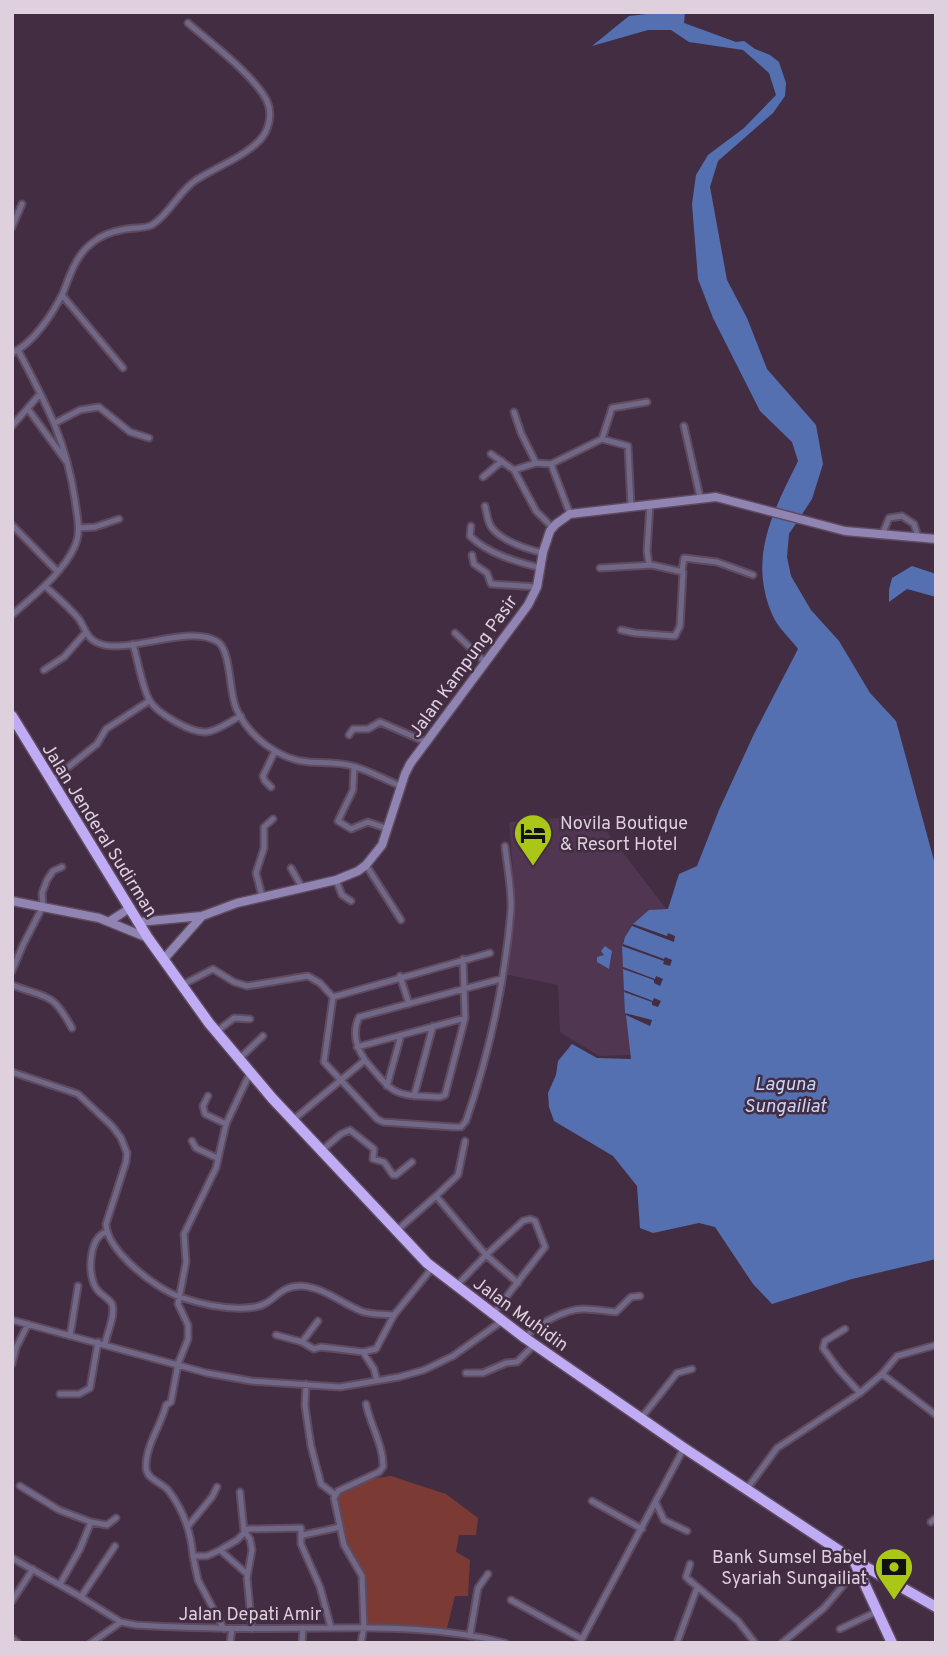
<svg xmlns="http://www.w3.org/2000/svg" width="948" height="1655" viewBox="0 0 948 1655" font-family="Overpass,sans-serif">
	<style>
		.built { fill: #513651 }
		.green { fill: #7b3b34 }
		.water { fill: #5570b0 }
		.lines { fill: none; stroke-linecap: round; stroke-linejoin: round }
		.street-casing { stroke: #5f4a5f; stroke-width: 9 }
		.secondary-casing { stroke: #5f4a5f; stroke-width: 11 }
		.highway-casing { stroke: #5f4a5f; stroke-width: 13 }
		.street { stroke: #706886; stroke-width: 5 }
		.secondary { stroke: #9084b3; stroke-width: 8 }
		.highway { stroke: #bfacf5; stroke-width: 10 }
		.labels { text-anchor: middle; stroke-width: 5; stroke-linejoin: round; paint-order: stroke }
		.street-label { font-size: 18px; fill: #ded0dd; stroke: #432d43 }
		.poi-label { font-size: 18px; fill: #ded0dd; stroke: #432d43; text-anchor: start }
		.water-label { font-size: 19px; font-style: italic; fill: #c4d5f9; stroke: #432d43 }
	</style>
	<rect width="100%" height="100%" fill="#432d43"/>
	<path class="built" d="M594,815L667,910H649L634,924L623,941V969L631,1055L599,1056L560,1032L558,985L504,974L516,908L509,822Z"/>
	<path class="green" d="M391,1476L446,1494L478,1518L476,1535H459L456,1552L470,1560L468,1596H455L446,1632L367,1627L363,1578L344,1545L334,1498L363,1480Z"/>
	<path class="water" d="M665,12H685L684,23L736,42L744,41L755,49L770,55L779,62L786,83L785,96L773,113L718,161L710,187L727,280L747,318L767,369L816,425L823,464L812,499L789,534L787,557L791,576L811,610L839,641L870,693L896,721L936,868V1259L852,1279L772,1304L753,1284L715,1227L699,1223L653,1233L640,1228L637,1186L613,1156L554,1121L549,1107L548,1093L556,1075L558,1061L572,1044L597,1058L631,1059L626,1015L650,1026L652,1020L625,1013L624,992L652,1002V1005L658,1007L661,1001L654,998L653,1001L624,990L623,969L654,980V983L660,986L663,979L656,976L655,979L623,967L622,946L664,961L663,964L670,966L672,960L665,957L664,959L623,944L625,937L632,926L674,942L675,936L668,933L667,936L633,924L649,910L668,909L679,874L697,866L719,810L754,734L798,649C790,638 777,627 772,614C748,557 773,512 798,461L792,442L760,411L713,318L698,279L692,204L696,175L708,155L744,128L776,95L769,73L743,50L689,42L671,30H648L592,46L629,16Z
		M912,566L936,574V597L907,589L889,602V590L892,578Z
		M605,946L612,951L609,969L597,962V957L604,955L601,951Z"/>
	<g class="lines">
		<g class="street-casing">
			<path id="street" d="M12,227L22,204
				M62,295L123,368
				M12,353C33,344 53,313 63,293C70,275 76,255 92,243C101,235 114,231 126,229C135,227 143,229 152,225C170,214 178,192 196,180C216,167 242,158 259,141C269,131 273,114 267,101C254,75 211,43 188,23
				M28,409L66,461
				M514,412L521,433L536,463
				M55,423L80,410L99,407L130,432L149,438
				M12,426L40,394
				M684,426L700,497
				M602,439L628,446L631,506
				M491,454L514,470L536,511L553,528
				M551,464L570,514
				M514,470L536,463L551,464L602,439L612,408L647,402
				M483,477L502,461
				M650,504L647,551L649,564L652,565
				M485,506C487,513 487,522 492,528C502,541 527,549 543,553
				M12,525L57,571
				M471,526L470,536C488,554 517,562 541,568
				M79,528L95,527L119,519
				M882,535L889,518L902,516L914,524L918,537
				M472,555L474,564L487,573L491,584L537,587
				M600,568L652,565L683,572L680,626L675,636L635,633L621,630
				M682,571L684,558L717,562L753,575
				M45,586C56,596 69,607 79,619C85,628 87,639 98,643C126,656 190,623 218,642C231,651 229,692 236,708C248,736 279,760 309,762C324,763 338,762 352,766C369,770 385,780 401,786
				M12,615C34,595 61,575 74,548C82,532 77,517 75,500C66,439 46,404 18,350
				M455,633L486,663
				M133,644C137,657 143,691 150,701C158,714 191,733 206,732C218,731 230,721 241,716
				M44,670L64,657L86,632
				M349,735L353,729H368L380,722L426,742
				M354,767L353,790L338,821L351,829L368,822L388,829
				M51,781L97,744L106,729L149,701
				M271,787L265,781L263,776L275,751
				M366,865L401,920
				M291,868L301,886
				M336,880L342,895L351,901
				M262,896L256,873L264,848V827L273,819
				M490,953L333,997L324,1062L377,1119L383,1122L454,1127H461L466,1121C489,1054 505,981 511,910C512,889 507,867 505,846
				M12,971L23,945L43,906L42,893L47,880L53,871L62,867
				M400,976L409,1004
				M12,985C49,999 52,992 72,1028
				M182,985L213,969L234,982L247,986L308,976L320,983L333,997
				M216,1032L234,1018L250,1019
				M357,1047L465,1018
				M239,1059L263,1036
				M365,1060C396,1097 393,1095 440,1097L445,1095L465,1018L463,959
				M12,1072L78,1094L112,1126L121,1138L127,1153L126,1162L106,1224C107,1251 156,1289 180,1297C204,1305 230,1311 255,1307C275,1304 278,1285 302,1286C325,1288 341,1303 361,1311C371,1315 383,1314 394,1315
				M387,1086L401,1035
				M208,1096L203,1106L205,1114L226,1124
				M414,1096L433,1026
				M293,1120L365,1060C356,1047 352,1032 359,1017L501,979
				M192,1141L196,1148L217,1158
				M321,1151L341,1134L350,1130L374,1149L373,1159L384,1162L393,1175H396L412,1162
				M436,1196L458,1175L465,1141
				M395,1232L436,1196L486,1255L523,1221L530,1219L535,1221L545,1247L493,1314
				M457,1285L486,1255L518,1283
				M12,1320L207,1373L251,1381L340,1387L399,1377L424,1370L453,1356L502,1321
				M845,1329L825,1341L823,1348L839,1370L860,1393
				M276,1335L302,1342L314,1349L321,1347L363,1352L376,1349L394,1315L433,1267
				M70,1336L78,1286
				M525,1338C535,1325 566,1309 583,1309C594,1309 605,1311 616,1312L631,1297L640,1296
				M302,1342L318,1321
				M105,1344C107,1333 116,1314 112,1304C108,1297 100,1295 96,1288C87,1274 89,1238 106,1232
				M363,1352L374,1369L377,1381
				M12,1364L16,1348L28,1324
				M466,1373H483L506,1363L517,1362L535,1344
				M882,1374L897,1356L936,1345
				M306,1384L305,1406L311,1446L321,1484L334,1494
				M60,1394H79L90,1388L98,1342
				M642,1417L677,1373L692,1369
				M20,1486L59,1510L91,1522
				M746,1490L777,1448L860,1393L882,1374L936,1415
				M240,1492L244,1531L250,1539L252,1550L247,1578L252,1629
				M592,1501L642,1529
				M656,1503L664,1520L687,1531
				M931,1522L936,1518
				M188,1526L212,1497L217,1487
				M303,1535L340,1527
				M220,1550L237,1540L248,1529L301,1528V1544L320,1587L331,1628
				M193,1556L198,1580L224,1629
				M12,1558L76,1594L121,1622L136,1625C200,1629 265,1629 329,1628C387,1627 448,1628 505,1643
				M690,1564L686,1577L688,1579L738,1621L755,1643
				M247,1574L220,1550L207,1556H193C191,1533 183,1509 168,1490C161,1482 146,1479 146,1467C146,1444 161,1426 166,1405L171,1402L178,1364L188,1339V1325L178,1304L186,1262L184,1234L216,1168L226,1124L250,1073
				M60,1584L80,1549L91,1522L107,1525L116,1518
				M81,1597L115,1546
				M511,1600L582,1639
				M12,1601L33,1569
				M840,1629L878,1611
				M470,1635L478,1588L488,1574
				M12,1638L18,1643
				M91,1643L121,1622
				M230,1643L232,1629
				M302,1643L303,1628
				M361,1643L364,1627L362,1576L344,1545L334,1498L338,1491L379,1472L383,1467C384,1447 370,1424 366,1404
				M580,1643L684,1448
				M677,1643L697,1588
				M782,1643L824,1608L858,1568"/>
		</g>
		<g class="secondary-casing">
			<path id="secondary" d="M12,901L99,918L148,938
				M110,921L130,908
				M139,922L202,916L237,903L336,880L358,871L366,865L382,845L405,774L410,764L528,605L537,587L543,552L550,531L556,524L570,514L716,497L845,531L936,539
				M164,959L202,916"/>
		</g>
		<g class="highway-casing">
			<path id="highway" d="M12,716L148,938L209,1023L272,1098L427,1263L525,1338L684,1448L852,1559L936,1607
				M854,1561L892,1643"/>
		</g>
		<use href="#street" class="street"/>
		<use href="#secondary" class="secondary"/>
		<use href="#highway" class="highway"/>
	</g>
	<defs>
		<g id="hotel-pin" transform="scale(2.0125)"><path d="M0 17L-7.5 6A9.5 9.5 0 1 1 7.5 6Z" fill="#aac717" stroke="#432d43"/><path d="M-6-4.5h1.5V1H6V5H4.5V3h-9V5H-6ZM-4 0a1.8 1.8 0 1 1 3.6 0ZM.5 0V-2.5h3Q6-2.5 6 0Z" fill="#111"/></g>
		<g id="bank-pin" transform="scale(2.0125)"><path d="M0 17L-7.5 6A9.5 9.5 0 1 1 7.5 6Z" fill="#aac717" stroke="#432d43"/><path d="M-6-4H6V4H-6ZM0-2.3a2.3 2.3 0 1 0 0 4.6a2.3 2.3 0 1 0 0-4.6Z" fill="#111"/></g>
	</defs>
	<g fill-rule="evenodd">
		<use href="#hotel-pin" x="533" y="833"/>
		<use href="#bank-pin" x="894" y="1567"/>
	</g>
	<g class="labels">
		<g class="street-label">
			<text transform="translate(463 666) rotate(-54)" y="6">Jalan Kampung Pasir</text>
			<text transform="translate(100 830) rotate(58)" y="6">Jalan Jenderal Sudirman</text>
			<text transform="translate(521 1314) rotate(36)" y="6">Jalan Muhidin</text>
			<text x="250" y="1620">Jalan Depati Amir</text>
		</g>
		<g class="poi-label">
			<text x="560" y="829">Novila Boutique<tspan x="560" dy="21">&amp; Resort Hotel</tspan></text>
			<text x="867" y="1563" text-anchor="end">Bank Sumsel Babel<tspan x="867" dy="21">Syariah Sungailiat</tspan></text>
		</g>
		<g class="water-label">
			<text x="785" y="1090">Laguna<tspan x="785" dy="22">Sungailiat</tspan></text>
		</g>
	</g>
	<rect width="948" height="1655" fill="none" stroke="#ded0dd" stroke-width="28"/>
</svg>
